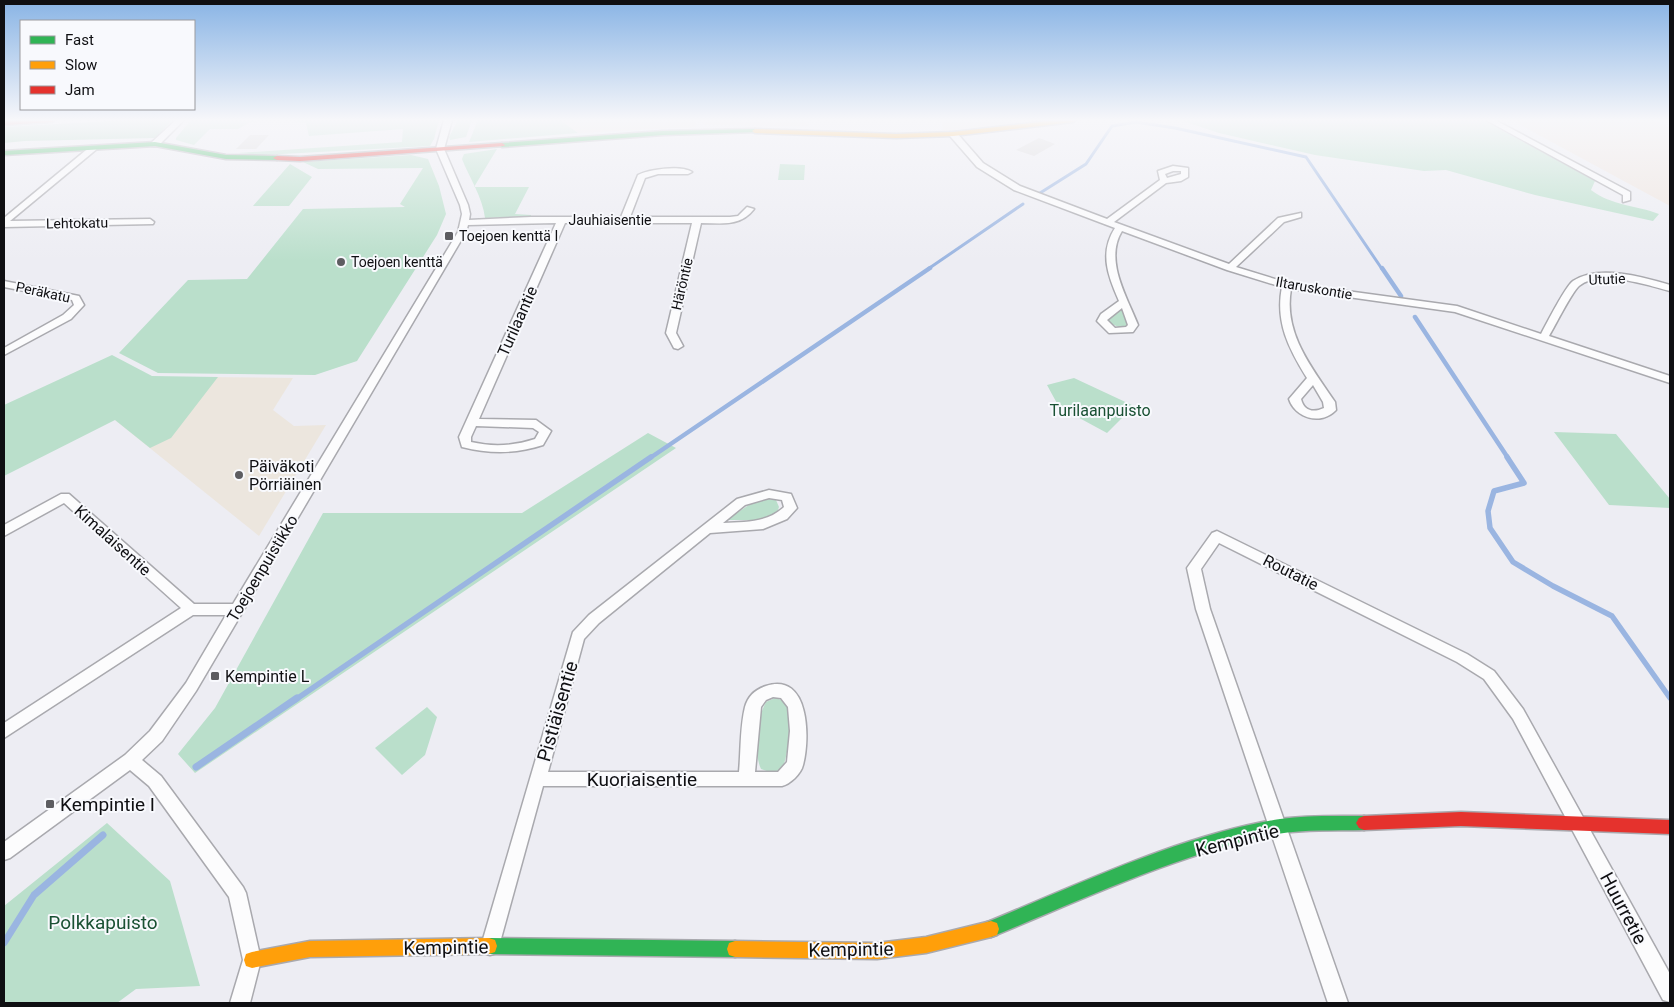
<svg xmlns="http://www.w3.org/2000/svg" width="1674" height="1007" viewBox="0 0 1674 1007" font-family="Roboto,sans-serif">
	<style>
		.commercial { fill: #efe5df }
		.education { fill: #ece6de }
		.green { fill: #badfcb }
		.forest { fill: #a9d2bb }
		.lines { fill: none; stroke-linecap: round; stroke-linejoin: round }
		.stream-far3 { stroke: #9ab5e1; stroke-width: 3 }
		.stream-far2 { stroke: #9ab5e1; stroke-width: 4.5 }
		.stream-far1 { stroke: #9ab5e1; stroke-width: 5.5 }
		.stream { stroke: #9ab5e1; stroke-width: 7 }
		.building { fill: #d7d6d7 }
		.street-casing { stroke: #a9a9ae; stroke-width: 3 }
		.fast-casing { stroke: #a9a9ae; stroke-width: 3 }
		.slow-casing { stroke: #a9a9ae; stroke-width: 3 }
		.jam-casing { stroke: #a9a9ae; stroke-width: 3 }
		.street { fill: #fcfcfd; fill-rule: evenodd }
		.fast { fill: #30b455; fill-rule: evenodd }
		.slow { fill: #ff9f0a; fill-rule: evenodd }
		.jam { fill: #e5322d; fill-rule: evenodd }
		.poi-dot { fill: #5d5d61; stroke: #f8f9fd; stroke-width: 2 }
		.labels { text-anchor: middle; stroke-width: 4; stroke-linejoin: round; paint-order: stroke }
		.far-street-label { font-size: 14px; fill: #0f0f12; stroke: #f8f9fd }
		.far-poi-label { font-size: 14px; fill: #0f0f12; stroke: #f8f9fd; text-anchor: start }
		.street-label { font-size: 16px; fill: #0f0f12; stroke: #f8f9fd }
		.park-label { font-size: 16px; fill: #195133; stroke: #f8f9fd }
		.poi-label { font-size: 16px; fill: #0f0f12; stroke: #f8f9fd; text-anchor: start }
		.near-street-label { font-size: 19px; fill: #0f0f12; stroke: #f8f9fd }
		.near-poi-label { font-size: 19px; fill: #0f0f12; stroke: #f8f9fd; text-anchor: start }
		.near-park-label { font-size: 19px; fill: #195133; stroke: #f8f9fd }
	</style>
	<rect width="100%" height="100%" fill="#ededf3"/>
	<path class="commercial" d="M560,120H696V127L578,133Z
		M704,120H806L809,126L703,125Z
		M942,120H1049L943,131Z
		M1511,120H1653L1670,128V206Z"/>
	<path class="education" d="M198,377L293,378L273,410L294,426L326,425L259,536L115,420Z"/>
	<path class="green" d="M191,120H439L434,139L430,146L263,155L238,153L402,142L403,129L309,136L306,123L283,120L250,122L238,129H210L194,145L176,140V138Z
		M458,120H472L466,137L450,140L449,137Z
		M478,120H560L578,133L469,142Z
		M1180,120H1483L1595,181L1591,190C1612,206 1636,205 1659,214L1653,221L1535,195L1446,170L1424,171L1315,155L1219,133Z
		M497,149L474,187H529L515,214L531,215V216L485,218C483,198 469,177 462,159L464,154Z
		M411,155L428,159L439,186L446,214L437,235L357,361L315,375L158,373L119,353L188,280L247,279L303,209L405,207L400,204L423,168L318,169L303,162Z
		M290,164L312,177L289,206H253Z
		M780,164L805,165L804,180H778Z
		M1119,310L1123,311L1128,326L1121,328L1107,322V319Z
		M112,355L152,376L218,377L171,438L150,448L115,420L4,476V405Z
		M1074,378L1134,406L1107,433L1059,407L1047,385Z
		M1554,432L1616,434L1670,499V508L1609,505Z
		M648,433L676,448L195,773L178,754L215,708L323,513H522Z
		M766,499L776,500L779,507L776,515L759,520H726L752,503Z
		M775,698L785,701C793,715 789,754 782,769L772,773L761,769C753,752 757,718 766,702Z
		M427,707L437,717L425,755L402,775L375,748Z
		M107,823L170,881L200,986L136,989L117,1003H4V906Z"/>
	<path class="forest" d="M126,120H173L155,138L25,141L4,143V127Z"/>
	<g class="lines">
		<path class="stream-far3" d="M1040,193L1086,164L1112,126L1136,122L1175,128L1306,157L1382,269
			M928,269L1023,204"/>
		<path class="stream-far2" d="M1382,268L1401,296
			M1415,317L1508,458
			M650,458L930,268"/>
		<path class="stream-far1" d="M1507,457L1524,483L1494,491L1488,511L1490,528L1513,562L1553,586L1612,616L1670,698
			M295,700L651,457"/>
		<path class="stream" d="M196,767L297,698
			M4,943L34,895L103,835"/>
	</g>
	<path class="building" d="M250,135H269L256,149H236Z
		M1039,138L1055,144L1034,156L1016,150Z"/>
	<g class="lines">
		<g class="street-casing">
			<path id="street" d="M176,120H184L158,146H152V142Z
				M444,120H452L444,149L468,205L470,214L469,220L531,217H621L638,175C650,169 681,165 692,172L688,174H658L645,178L630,217H730L738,216L747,207L754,209C740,227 722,223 701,223L676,333L683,346L678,349L674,348L666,333L692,223H565L479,419L536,420L551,431L543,445C516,454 490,454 462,447L459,437L556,223L468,225L466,232L196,691L162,741L142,760L161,776L243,887L246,893L261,960L250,1003H230L243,960L229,897L149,786L130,770L10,858L4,860V842L125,755L150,731L186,683L226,615H193L4,738V723L181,608L64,503L4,536V525L61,494H69L194,604H233L458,232L462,214L460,205L436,149ZM476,426L533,428L539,432L535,439C514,446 492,447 471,442V437Z
				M1486,120H1495L1630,192V200L1623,202V195Z
				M950,132H956L983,163L1020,186L1107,219L1160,180L1158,171L1173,166L1188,168V177L1181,181L1166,183L1114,222L1229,264L1278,218L1301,213V217L1284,222L1236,267L1288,283L1457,306L1541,334C1547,323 1565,287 1573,281C1598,264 1644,277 1670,285V291C1648,285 1598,269 1579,286C1572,292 1555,326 1549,336L1670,376V383L1455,312L1291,289C1283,333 1312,368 1335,402L1336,410C1321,426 1295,418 1289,399L1307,378C1289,349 1275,322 1282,287L1227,270L1122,231C1104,260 1127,297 1138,325L1133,332L1109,333L1097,321L1101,314L1119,301C1108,276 1099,253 1115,228L1014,190L977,167L950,136ZM1173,171H1181V174L1167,178L1165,174ZM1122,308L1128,325L1126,327L1115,328L1107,320ZM1313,385L1323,402L1324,408C1313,413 1304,411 1301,399Z
				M91,146L98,148L10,221L150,219L154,222L153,224L4,227V218Z
				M4,281L79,296L84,305L71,319L4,355V348L63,315L74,305L72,300L4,287Z
				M769,490L791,494L797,508L787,519L763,529L710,533L599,623L584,639L548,772H739C741,751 740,727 745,707C748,696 756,689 766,686C810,672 810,739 803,765C801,774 790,784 782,786H543L499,946L497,953L490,955L483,953L481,946L573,632L589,615L737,499ZM769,498L782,500L784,507C767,523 745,522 723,523L745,505ZM773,697L781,698L788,707L790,731L787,762L778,772H755L761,707L766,700Z
				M1217,531L1467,654L1494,671L1523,709L1670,974V1002L1663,1000L1513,719L1484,679L1457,662L1219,543L1201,569L1210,609L1348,1003H1328L1196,609L1187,568L1212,533Z"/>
		</g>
		<g class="fast-casing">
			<path id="fast" d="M755,129L757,130V132L663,135L502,147L499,145L502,143L663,131Z
				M155,142L226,155L277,156L281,158L277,160L226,159L155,146L4,155V151Z
				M1364,816L1369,818L1372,823L1369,828L1364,830C1335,831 1305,829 1277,834C1177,854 1084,899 991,937L985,935L983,929L985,923C1078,885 1180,835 1280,819C1308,815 1336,816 1364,816Z
				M489,938L735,941L741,943L743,949L741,955L735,957L489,954L483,952L481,946L483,940Z"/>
		</g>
		<g class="slow-casing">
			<path id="slow" d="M1057,120H1076L1073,122L953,136L896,138L755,133L752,131L755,129L896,134L953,132Z
				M991,921L997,923L999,929L997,935L991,937L926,953L877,959L735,957L729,955L727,949L729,943L735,941L877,943L926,937Z
				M489,938L495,940L497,946L495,952L489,954L310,957L252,968L246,966L244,960L246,954L252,952L310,941Z"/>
		</g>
		<g class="jam-casing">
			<path id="jam" d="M23,120H55L52,122L4,125V121Z
				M502,143L505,145L504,146L300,161L277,160L273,158L277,156L300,157Z
				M1461,812L1670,820V834L1461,826L1364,830L1359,828L1356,823L1359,818L1364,816Z"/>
		</g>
		<use href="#street" class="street"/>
		<use href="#fast" class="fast"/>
		<use href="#slow" class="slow"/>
		<use href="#jam" class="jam"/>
	</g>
	<linearGradient id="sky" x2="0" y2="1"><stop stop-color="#89b4e5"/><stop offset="0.46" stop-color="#f7f7fa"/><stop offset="1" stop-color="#f7f7fa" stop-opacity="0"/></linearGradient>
	<rect width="1674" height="261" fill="url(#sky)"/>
	<g class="poi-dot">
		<rect x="444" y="231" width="10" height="10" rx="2.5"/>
		<circle cx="341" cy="262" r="5"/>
		<circle cx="239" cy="475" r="5"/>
		<rect x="210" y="671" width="10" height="10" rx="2.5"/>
		<rect x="45" y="799" width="10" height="10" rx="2.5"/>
	</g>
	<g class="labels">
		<g class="far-street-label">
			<text x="610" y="225">Jauhiaisentie</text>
			<text transform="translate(77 223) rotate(-1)" y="5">Lehtokatu</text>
			<text transform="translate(1607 279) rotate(-2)" y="5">Ututie</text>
			<text transform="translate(682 284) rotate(-77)" y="5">Häröntie</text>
			<text transform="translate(1314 288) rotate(10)" y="5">Iltaruskontie</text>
			<text transform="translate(43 292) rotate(12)" y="5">Peräkatu</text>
		</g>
		<g class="far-poi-label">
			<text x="459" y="241">Toejoen kenttä I</text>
			<text x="351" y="267">Toejoen kenttä</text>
		</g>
		<g class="street-label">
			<text transform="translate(517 321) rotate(-66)" y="6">Turilaantie</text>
			<text transform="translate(113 540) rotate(42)" y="6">Kimalaisentie</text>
			<text transform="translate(262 568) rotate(-59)" y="6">Toejoenpuistikko</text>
			<text transform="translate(1291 572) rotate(27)" y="6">Routatie</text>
		</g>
		<g class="park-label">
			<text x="1100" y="416">Turilaanpuisto</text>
		</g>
		<g class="poi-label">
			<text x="249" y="472">Päiväkoti<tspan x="249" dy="18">Pörriäinen</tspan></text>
			<text x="225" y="682">Kempintie L</text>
		</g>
		<g class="near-street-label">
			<text transform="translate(557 711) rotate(-74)" y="7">Pistiäisentie</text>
			<text x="642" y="786">Kuoriaisentie</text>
			<text transform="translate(1237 840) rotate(-14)" y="7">Kempintie</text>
			<text transform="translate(1624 908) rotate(62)" y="7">Huurretie</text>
			<text transform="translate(446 947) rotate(-1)" y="7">Kempintie</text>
			<text transform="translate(851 949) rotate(-1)" y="7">Kempintie</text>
		</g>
		<g class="near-poi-label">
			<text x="60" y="811">Kempintie I</text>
		</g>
		<g class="near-park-label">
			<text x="103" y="929">Polkkapuisto</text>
		</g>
	</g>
	<rect width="1674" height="1007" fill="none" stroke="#0f0f12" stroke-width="10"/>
	<rect x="20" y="20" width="175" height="90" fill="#f8f9fd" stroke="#9b9b9f"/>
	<rect x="30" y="36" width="25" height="8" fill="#30b455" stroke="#9b9b9f"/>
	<text x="65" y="45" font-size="15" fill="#0f0f12">Fast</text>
	<rect x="30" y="61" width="25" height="8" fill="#ff9f0a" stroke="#9b9b9f"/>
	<text x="65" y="70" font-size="15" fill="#0f0f12">Slow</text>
	<rect x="30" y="86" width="25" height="8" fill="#e5322d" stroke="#9b9b9f"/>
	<text x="65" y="95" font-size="15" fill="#0f0f12">Jam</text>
</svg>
